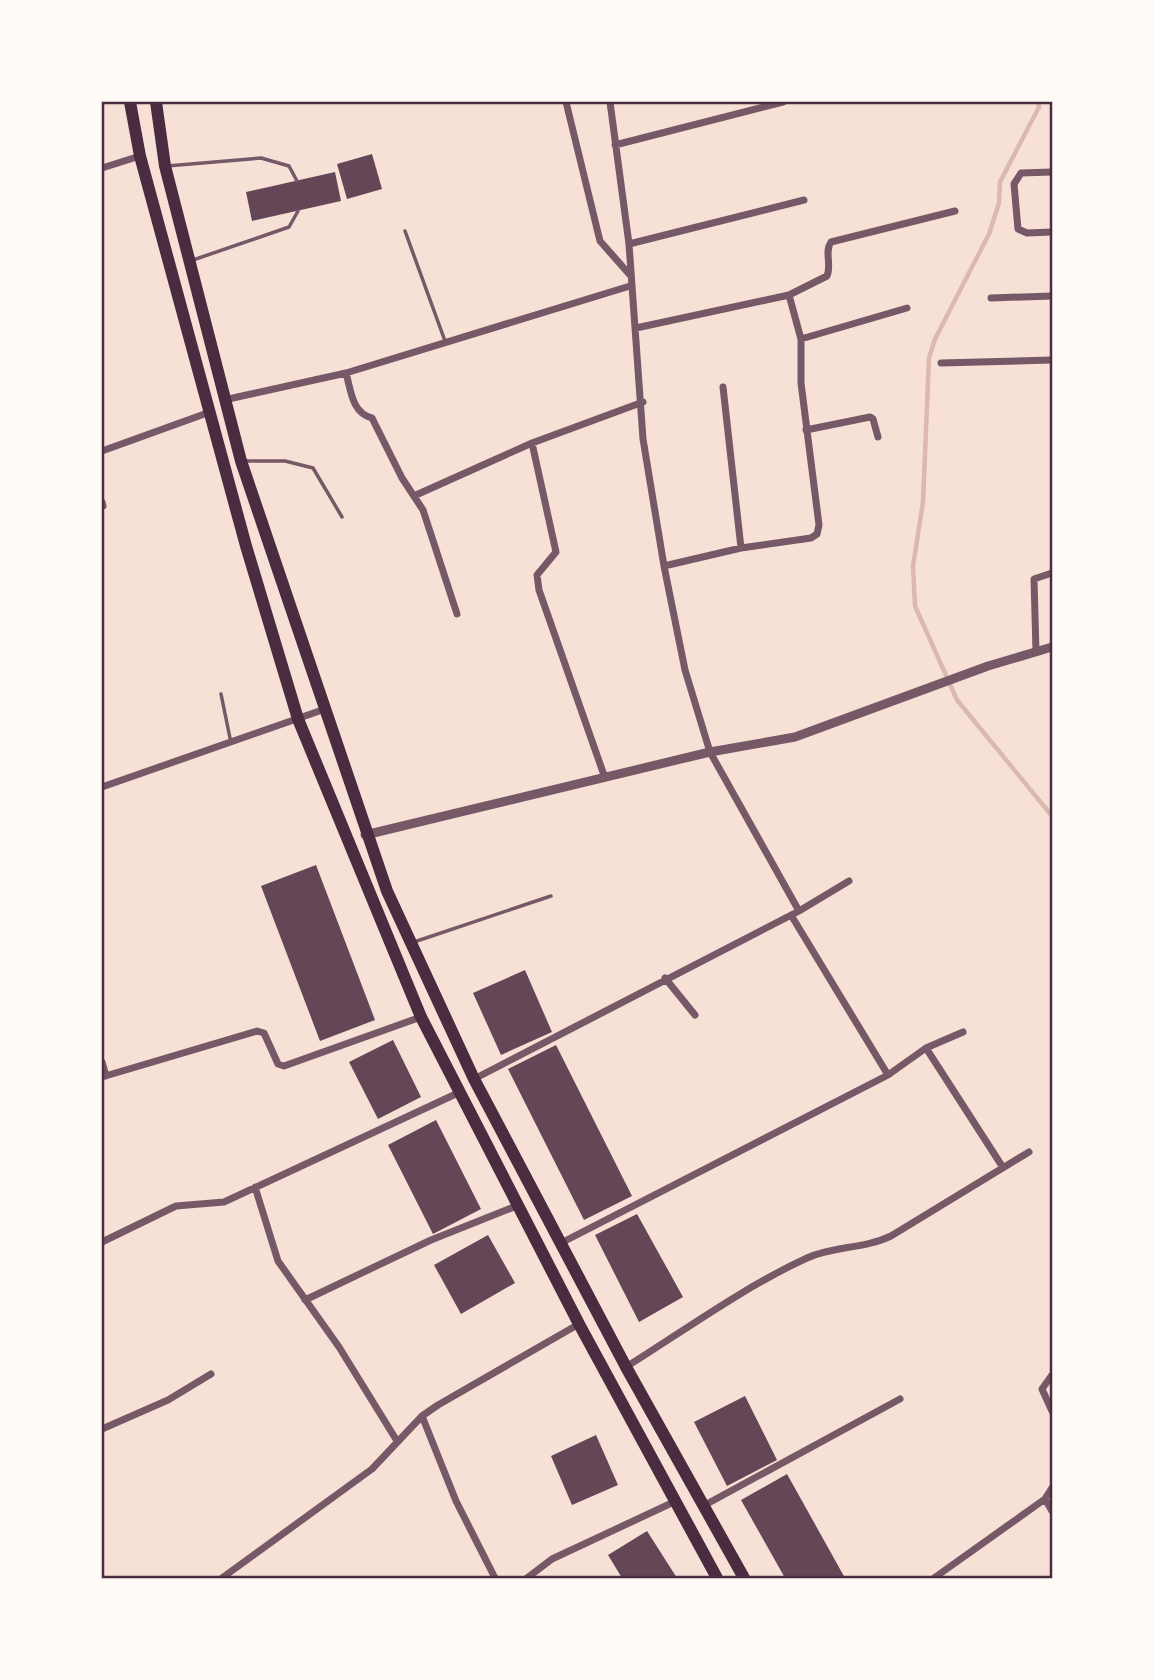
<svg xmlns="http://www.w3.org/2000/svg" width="1154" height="1680" viewBox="0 0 1154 1680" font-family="'Varela Round',sans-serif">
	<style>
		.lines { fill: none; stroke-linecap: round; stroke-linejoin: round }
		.stream { stroke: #dcb8b0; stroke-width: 4.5 }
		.building { fill: #644757 }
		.service { stroke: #755966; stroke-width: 3.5 }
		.minor { stroke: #755966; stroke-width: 7 }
		.tertiary { stroke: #755966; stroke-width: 9 }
		.trunk { stroke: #4a2c40; stroke-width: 12 }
		.neatline { fill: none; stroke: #4a2c40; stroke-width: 2.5 }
	</style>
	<rect width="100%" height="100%" fill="#f7e1d7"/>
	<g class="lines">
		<path class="stream" d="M1038,102L1039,107L1000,182L999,203L989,234L935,339L929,358L923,502L913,566L915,606L957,700L1052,816"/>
	</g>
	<path class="building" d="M372,154L382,189L347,199L337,164Z
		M335,172L341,201L252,221L246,192Z
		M316,865L375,1020L320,1041L261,886Z
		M525,970L552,1032L501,1055L473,993Z
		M393,1040L421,1097L378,1119L349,1062Z
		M556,1045L632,1196L584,1220L508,1069Z
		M436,1120L481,1209L433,1234L388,1145Z
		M637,1214L683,1297L639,1322L595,1235Z
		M488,1235L515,1283L461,1314L434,1265Z
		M745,1396L777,1460L727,1486L694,1422Z
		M596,1435L618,1485L572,1505L551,1456Z
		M787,1474L845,1578H785L741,1500Z
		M647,1531L677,1578H622L608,1555Z"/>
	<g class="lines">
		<path class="service" d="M167,166L261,158L289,166L297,181
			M405,231L445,341
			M193,260L289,227L298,211
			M243,461H285L313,468L342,517
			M221,694L231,743
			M414,942L551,896"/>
		<path class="minor" d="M566,102L600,241L630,275
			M610,102L629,244L643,439L664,566L685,670L710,752L799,911
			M615,145L783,102
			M102,168L140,156
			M1052,172L1021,173L1014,184L1018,229L1027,233L1052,232
			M629,244L804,200
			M991,298L1052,296
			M636,328L789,295L827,276C832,264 824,252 831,242L955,211
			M801,339L907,308
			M941,363L1052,360
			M346,373C351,391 352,413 372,418L402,478L423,510L457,614
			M723,387L741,548
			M224,400L346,373L630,286
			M806,430L870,417L873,419L878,437
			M532,443L556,552L537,575L539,590L605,778
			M102,451L210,412
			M416,495L532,443L643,402
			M102,502L103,506
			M664,566L741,548L811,538L817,534L819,525L801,383V339L789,295
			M1036,652L1034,579L1052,573
			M102,787L325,709
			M791,915L888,1075
			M665,978L695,1015
			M926,1048L1002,1166
			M102,1062L106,1076
			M102,1077L257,1031L264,1033L278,1064L284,1066L421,1017
			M474,1079L799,911L849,881
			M255,1187L278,1261L339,1347L397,1441
			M102,1242L176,1206L224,1202L458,1093
			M561,1243L888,1075L926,1048L963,1032
			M305,1300L431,1240L519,1205
			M626,1367C685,1330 744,1287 807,1258C833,1246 864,1249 891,1236L1029,1152
			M1052,1375L1042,1389L1052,1411
			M422,1416L456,1501L495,1578
			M102,1429L168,1400L211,1374
			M1045,1499L1052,1511
			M703,1506L900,1399
			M222,1578L372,1469L422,1416L438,1405L579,1324
			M527,1578L552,1559L676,1501
			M934,1578L1045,1499L1052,1488"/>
		<path class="tertiary" d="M365,835L710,752L795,737L988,666L1052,647"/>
		<path class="trunk" d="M130,102L140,156L246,546L298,719L421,1017L579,1324L717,1578
			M156,102L165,166L241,461L387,891L474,1079L626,1367L744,1578"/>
	</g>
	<rect width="1154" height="1680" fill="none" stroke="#fffaf5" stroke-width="206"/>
	<rect x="103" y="103" width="948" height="1474" class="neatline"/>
</svg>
